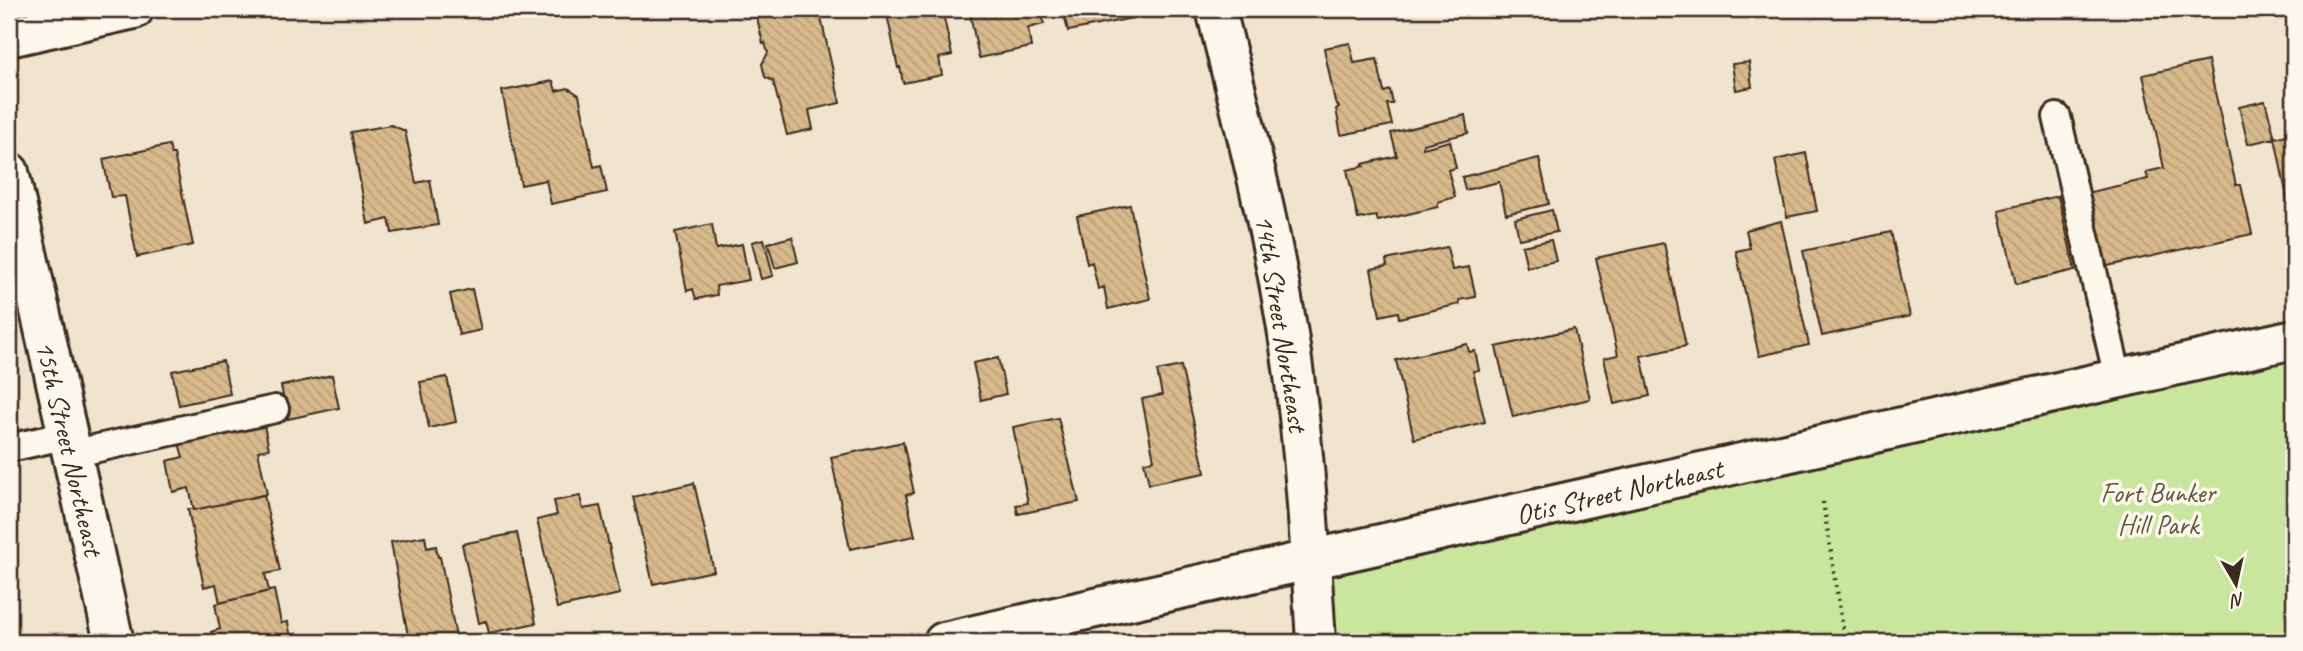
<svg xmlns="http://www.w3.org/2000/svg" width="2303" height="651" viewBox="0 0 2303 651" font-family="Caveat,sans-serif">
	<style>
		.green { fill: #cae69e; stroke: #82885e; stroke-width: 2 }
		.building { fill: url(#building-back-hatch); stroke: #3b2a1e; stroke-width: 2 }
		.lines { fill: none; stroke-linecap: round; stroke-linejoin: round }
		.service-casing { stroke: #3b2a1e; stroke-width: 32 }
		.minor-casing { stroke: #3b2a1e; stroke-width: 44 }
		.path { stroke: #3b2a1e; stroke-width: 4.5; stroke-dasharray: 2 5; stroke-linecap: butt }
		.service { stroke: #fbf7ec; stroke-width: 26 }
		.minor { stroke: #fbf7ec; stroke-width: 38 }
		.labels { text-anchor: middle; stroke-width: 7; stroke-linejoin: round; paint-order: stroke }
		.street-label { font-size: 28px; fill: #3b2a1e; stroke: #fbf7ec }
		.park-label { font-size: 28px; fill: #5f593e; stroke: #fbf7ec }
	</style>
	<defs>
		<pattern id="building-back-hatch" width="6" height="6" patternUnits="userSpaceOnUse" patternTransform="scale(1.75)"><rect width="6" height="6" fill="#d8b98c"/><path d="M-1 5l2 2M0 0l6 6M5-1l2 2" fill="none" stroke="#ba9f78"/></pattern>
	</defs>
	<rect width="100%" height="100%" fill="#f0e4cf"/>
	<filter id="ink" filterUnits="userSpaceOnUse"><feTurbulence type="fractalNoise" baseFrequency=".0143" numOctaves="2"/><feDisplacementMap in="SourceGraphic" scale="14" xChannelSelector="R" yChannelSelector="G"/><feConvolveMatrix kernelMatrix="1 2 1 2 8 2 1 2 1" color-interpolation-filters="sRGB"/></filter>
	<g filter="url(#ink)">
		<path class="green" d="M2294,339V642H1317L1312,560Z"/>
		<path class="building" d="M755,9H819L840,103L809,110L813,129L787,135L773,81L765,77L762,64L768,53L765,43L763,44Z
			M886,9H942L952,55L939,58L942,75L903,83L900,67L898,68Z
			M969,9H1041L1044,24L1028,28L1031,47L979,58Z
			M1059,9H1131L1133,18L1068,31L1063,10Z
			M1350,43L1354,63L1377,59L1384,92L1390,90L1393,104H1387L1392,125L1341,135L1336,109L1339,107L1335,102L1324,48Z
			M2208,61L2236,185H2241L2252,234L2103,267L2086,193L2148,179L2146,172L2164,168L2143,75Z
			M1749,62L1752,87L1736,90L1732,64Z
			M553,81L556,91L568,88L579,95L594,167L601,165L607,192L551,204L546,180L521,185L502,91Z
			M2265,101L2275,138L2248,144L2239,107Z
			M1465,115L1468,133L1423,144V148L1450,141L1456,168L1448,170L1455,197L1438,202V207L1378,221L1376,216L1358,219L1347,170L1364,166L1363,164L1397,156L1391,133Z
			M391,125L405,131L416,183L430,180L438,225L392,233L389,219L368,224L351,132Z
			M2294,133V232L2275,138Z
			M169,145L171,154H174L193,245L137,257L125,196L111,197L103,159Z
			M1806,153L1817,211L1787,217L1775,160Z
			M1539,158L1549,204L1506,214L1499,182L1465,190L1462,177Z
			M2058,196L2075,270L2016,284L1999,210Z
			M1130,205L1150,299L1108,309L1104,287L1098,289L1092,262L1087,264L1077,216Z
			M1552,210L1557,232L1519,239L1515,219Z
			M1781,221L1809,345L1759,356L1736,251L1750,248L1746,230Z
			M712,224L716,249L742,244L749,280L716,286L717,295L696,299L693,289L687,291L675,232Z
			M1891,232L1910,316L1822,336L1803,251Z
			M792,237L798,262L775,268L768,243Z
			M764,239L773,276L761,279L752,242Z
			M1551,240L1556,261L1527,267L1522,246Z
			M1664,243L1686,346L1641,356L1650,396L1614,404L1604,358L1618,355L1596,258Z
			M1447,247L1452,270L1469,267L1476,297L1459,300L1460,304L1399,318L1398,312L1380,316L1371,269L1387,266L1386,260Z
			M472,289L481,330L459,335L450,294Z
			M1574,329L1590,399L1513,417L1496,347Z
			M1467,344L1469,352L1475,351L1479,370L1473,371L1485,422L1414,439L1396,360Z
			M998,358L1006,394L981,400L973,363Z
			M223,361L230,394L179,405L172,371Z
			M1181,366L1205,473L1149,484L1144,462L1154,460L1142,399L1162,395L1157,371Z
			M332,375L339,408L288,419L281,386Z
			M447,377L456,422L429,428L420,382Z
			M1058,418L1079,502L1018,514L1016,505L1028,503L1013,427Z
			M264,425L269,449L258,451L267,494L194,510L189,488L173,492L167,461L183,457L178,440L249,426Z
			M903,442L914,493L906,495L915,536L850,549L831,457Z
			M694,483L714,571L653,584L633,497Z
			M264,495L280,571L265,574L269,591L220,603L216,584L204,587L188,509L194,508V510Z
			M580,496L583,509L600,506L620,594L557,608L537,520L557,515L554,501Z
			M517,533L536,623L489,633L486,621L479,623L462,544Z
			M425,536L427,548L436,546L438,557H440L457,641L413,642L411,635L408,636L391,542Z
			M274,590L281,623L288,622L291,638L285,640V642H213L211,632L220,629L215,604Z"/>
		<g class="lines">
			<g class="service-casing">
				<path id="service" d="M2057,117L2118,378
					M9,448L68,435
					M71,454L275,409"/>
			</g>
			<g class="minor-casing">
				<path id="minor" d="M1216,9C1239,105 1265,201 1282,299C1303,412 1309,528 1316,642
					M9,37L134,9
					M9,172L114,642
					M944,642L2294,339"/>
			</g>
			<path class="path" d="M1823,502L1845,642"/>
			<use href="#service" class="service"/>
			<use href="#minor" class="minor"/>
		</g>
	</g>
	<g class="labels">
		<g class="street-label">
			<text transform="translate(1282 323) rotate(81)" y="10">14th Street Northeast</text>
			<text transform="translate(70 448) rotate(77)" y="10">15th Street Northeast</text>
			<text transform="translate(1619 491) rotate(-13)" y="10">Otis Street Northeast</text>
		</g>
		<g class="park-label">
			<text x="2158" y="502">Fort Bunker<tspan x="2158" dy="32">Hill Park</tspan></text>
		</g>
	</g>
	<rect width="2303" height="651" fill="none" stroke="#fbf7ec" stroke-width="35"/>
	<rect x="18" y="18" width="2268" height="616" fill="none" stroke="#3b2a1e" stroke-width="2.5" filter="url(#ink)"/>
	<g transform="translate(2236 584) rotate(171)" stroke="#fbf7ec" stroke-width="5" paint-order="stroke">
	<path d="M0-5L12 26L0 18L-12 26Z" fill="#3b2a1e"/>
	<text y="-10" font-size="19" font-weight="bold" text-anchor="middle" fill="#3b2a1e">N</text>
	</g>
</svg>
